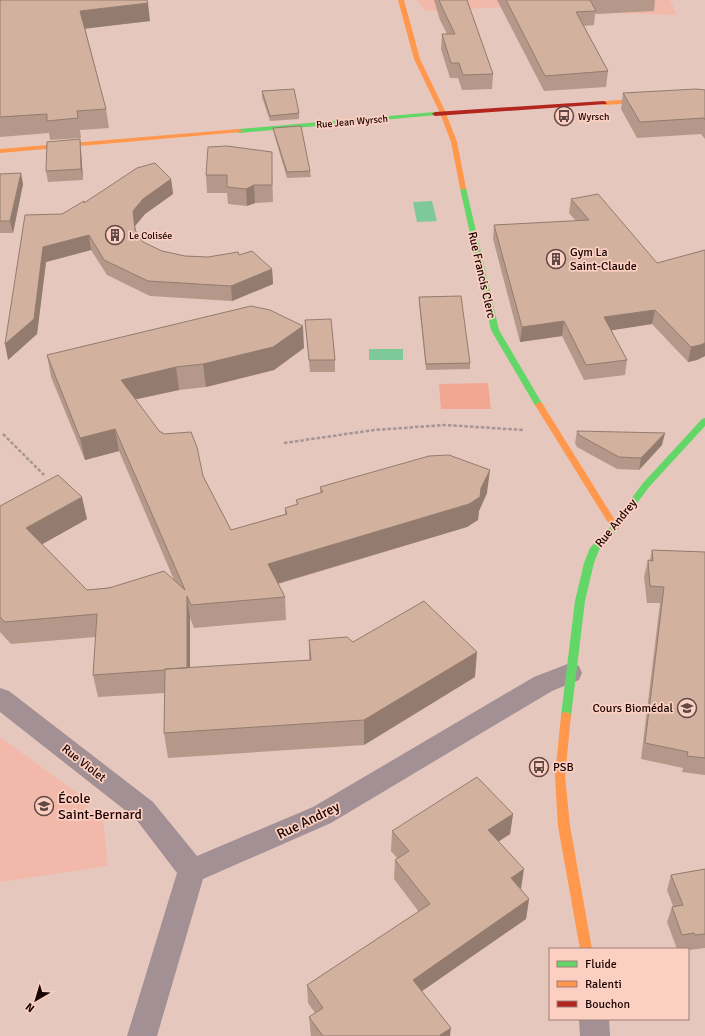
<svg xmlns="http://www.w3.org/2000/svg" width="705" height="1036" viewBox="0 0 705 1036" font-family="Signika,sans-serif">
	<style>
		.built { fill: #f2b8a9 }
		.green { fill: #f2a793 }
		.water { fill: #7ec998 }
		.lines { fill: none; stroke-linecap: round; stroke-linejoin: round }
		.path { stroke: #a79595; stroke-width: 2.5; stroke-dasharray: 3.5 2; stroke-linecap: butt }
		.street { fill: #a29094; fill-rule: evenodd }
		.fast { fill: #63d668; fill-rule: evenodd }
		.slow { fill: #ff974d; fill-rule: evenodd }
		.jam { fill: #b3261e; fill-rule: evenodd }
		.wall { fill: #b59889 }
		.shaded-wall { fill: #937c6f }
		.building { fill: #d2b19f; stroke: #937c6f }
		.labels { text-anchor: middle; stroke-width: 3.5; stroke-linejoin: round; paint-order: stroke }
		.far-poi-label { font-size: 10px; fill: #1a0401; stroke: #fbcfc2; text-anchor: start }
		.far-street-label { font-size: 10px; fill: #1a0401; stroke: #fbcfc2 }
		.poi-label { font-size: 12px; fill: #1a0401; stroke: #fbcfc2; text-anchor: start }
		.street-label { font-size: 12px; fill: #1a0401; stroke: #fbcfc2 }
		.near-poi-label { font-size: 14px; fill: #1a0401; stroke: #fbcfc2; text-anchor: start }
		.near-street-label { font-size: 14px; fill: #1a0401; stroke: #fbcfc2 }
	</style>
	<rect width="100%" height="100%" fill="#e6c7be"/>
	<path class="built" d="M417,0H670L677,15L617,13L588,15L582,3L426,11Z
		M0,737L87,800L89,813L102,811L108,866L0,882Z"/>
	<path class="green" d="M488,383L491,409H441L439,384Z"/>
	<path class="water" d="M432,201L437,221L417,222L413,202Z
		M369,349H403V360H369Z"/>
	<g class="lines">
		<path class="path" d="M3,434L44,475
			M284,443L374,430L445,425L524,430"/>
		<path class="street" d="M570,663L579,666L582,673L579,680L552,691L331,823L203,879L157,1036H127L177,873L135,818L0,712V688L9,691L153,802L197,856L313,807L534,677Z
			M579,1019H609L610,1036H580Z"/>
		<path class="fast" d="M435,112L437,113V115L239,133L236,131L239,129Z
			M463,186L466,188L499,330L543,405L542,407H536L491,330L460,188Z
			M705,418V426L649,487L618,529L599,550L594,563L585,601L571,716L570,719L566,720L562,719L561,716L575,601L584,563L590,548L612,525L643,483L702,419Z"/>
		<path class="slow" d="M398,0H404L420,59L446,113L457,142L466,188L465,189L463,190L460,188L451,142L440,113L414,59Z
			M705,95V99L604,105L601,103L604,101Z
			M239,129L241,130V132L0,153V149Z
			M539,402L542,403L618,525L620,527L618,529H612L535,405Z
			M566,712L570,713L571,716L565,776L570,826L592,949H580L558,826L555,776L561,716L562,713Z"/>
		<path class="jam" d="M604,101L607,103L606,104L435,116L432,114L435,112Z"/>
	</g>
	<path class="wall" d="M0,0L150,21L85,28L106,109L109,128L80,130L81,138L50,140L49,133L0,137Z
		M434,0H467L493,74L492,89L462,90L458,78H450L441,49L442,34H447L440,20Z
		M497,0H655L654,11L595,14L594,25L584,26L608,71L606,87L544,91Z
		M705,90V139L701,134L637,138L621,109L623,93Z
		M262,91L299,113V119L270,121L262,97Z
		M273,128L310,171L311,177L287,178L274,134Z
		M81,150L83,180L48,182L46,171Z
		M272,169L273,202L255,203L247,206L228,204L227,193H207L206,175Z
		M0,174L23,184L13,233H0Z
		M171,179L173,194L145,214L135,226L136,231L143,242L162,251L185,256L208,257L239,255L272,269L273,284L232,301L150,296L107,275L91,250L46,262L37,334L8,360L62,214L84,203Z
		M571,199L657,263L705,250V356L697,360L688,362L652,324L611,330L627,360L625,375L584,380L562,336L520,342L493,239L494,225L576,221L569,213Z
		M419,297L470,363V369L426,370L419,303Z
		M305,320L335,360V372H310L306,331Z
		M304,348L274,370L206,387L179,390L135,399L160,432L163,434L203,476L231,530L285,514V508L297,505L296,500L320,493V487L487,493L479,511L478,520L467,527L278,584L285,597L286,620L194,628L190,618V668L309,660V640L353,642L475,677L364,745L168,758L164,733L165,693L98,697L93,675L96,637L11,644L0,632V506L87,519L42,544L87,590L174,580L119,451L85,460L51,377L47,355Z
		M577,431L662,445L639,470L617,469L577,447L575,443Z
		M652,550L705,552V775L682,772L683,768L641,759L660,603H647L644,577L648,560H650Z
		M513,814L510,834L498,842L521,889L529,899L526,919L422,991L450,1036H311L309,1017L315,1013L308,1003L307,985L419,912L394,879L395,860L397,858L391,851L392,831Z
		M705,869V948L689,950V948L677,949L667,922L672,907L673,906L667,890L671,875Z"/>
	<path class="shaded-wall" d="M148,3L150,21L83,29L80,11Z
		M80,139L81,150L83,180L81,169Z
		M21,173L23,184L13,233L10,221Z
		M171,179L173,194L145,214L135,226L137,245L135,230L133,211L143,199Z
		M254,185L255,203L247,206L246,189Z
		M89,235L91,250L46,262L37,334L8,360L5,344L43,247Z
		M272,269L273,284L232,301L231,286Z
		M655,310L652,324L601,332L604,317Z
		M564,321L562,336L520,342L522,327Z
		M303,326L304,348L274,370L206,387L203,364Z
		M705,343V356L697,360L688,362L691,347Z
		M176,367L179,390L124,402L121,380Z
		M115,429L119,451L85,460L80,438Z
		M665,433L662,445L639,470L641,458Z
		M490,470L487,493L479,511L478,520L467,527L269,586L268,564L481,488Z
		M82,497L87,519L32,550L26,528Z
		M187,596L190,618V691L187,669Z
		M477,652L475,677L364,745V720Z
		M513,814L510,834L485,850L488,830Z
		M524,869L521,889L511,878Z
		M529,899L526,919L412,998L413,980Z
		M451,1028L450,1036H440V1035Z"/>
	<path class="building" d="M0,0H147L148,3L80,11L106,109L77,111L78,118L47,121V114L0,117Z
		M439,0H467L493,74L463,75L459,63H451L442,34H455L441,5Z
		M506,0H590L596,11L576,12L608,71L545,76Z
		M294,89L299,113L270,116L262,91Z
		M696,89L705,90V120L704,118L640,122L623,93Z
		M301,126L310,171L287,172L273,128Z
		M80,139L81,169L46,171L47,142Z
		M227,146L272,152V185H254L246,189L227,187V175H206L208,147Z
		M155,163L171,179L143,199L133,211L135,230L143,242L162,251L185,256L208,257L238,252L239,255L252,251L272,269L231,286L148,281L104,260L89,235L43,247L34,319L5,344L25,215L62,214L84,201V203L137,168Z
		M21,173L10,221H0V174Z
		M598,194L657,263L705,250V343L700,345L691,347L655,310L604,317L627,360L586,365L564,321L522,327L494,225L589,220L571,199Z
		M461,296L470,363L426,364L419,297Z
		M251,306L270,310L303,326L273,347L203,364L176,367L121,380L160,432H162L163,434L191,432L197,447L203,476L231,530L287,514L285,508L298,504L296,500L323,492L320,487L429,456L449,455L490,470L481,488L480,497L469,504L268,564L285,597L191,605L187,596V668L165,669V670L93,675L97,614L5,622L0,617V506L58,475L82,497L26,528L87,590L109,588L164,571L185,590L115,429L80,438L47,355Z
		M331,319L335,360H309L305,320Z
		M577,431L665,433L641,458L619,457L579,435Z
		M652,550L705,552V758L687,756L688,752L645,743L664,587L650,586L648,560L653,561Z
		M424,601L477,652L364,720L164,733L165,669L311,660L309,640L347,637L353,642Z
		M477,777L513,814L488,830L524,869L511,878L529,899L413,980L451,1028L440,1035L441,1036H323L309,1017L323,1008L307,985L430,904L395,860L409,851L392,831Z
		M705,869V934L695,935L694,933L682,935L672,907L683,905L671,875Z"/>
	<defs>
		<g id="bus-ring" transform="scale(1)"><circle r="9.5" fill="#fbcfc2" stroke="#614843" stroke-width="1.5"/><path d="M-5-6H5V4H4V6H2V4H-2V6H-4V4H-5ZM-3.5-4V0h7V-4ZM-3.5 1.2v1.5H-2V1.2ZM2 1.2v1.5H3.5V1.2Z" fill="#614843"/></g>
		<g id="building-ring" transform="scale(1)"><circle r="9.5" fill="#fbcfc2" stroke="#614843" stroke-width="1.5"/><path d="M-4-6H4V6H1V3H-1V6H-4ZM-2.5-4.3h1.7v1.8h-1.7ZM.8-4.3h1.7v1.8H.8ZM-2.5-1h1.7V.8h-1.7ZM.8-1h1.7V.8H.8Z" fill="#614843"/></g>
		<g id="university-ring" transform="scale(1)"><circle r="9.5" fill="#fbcfc2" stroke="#614843" stroke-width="1.5"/><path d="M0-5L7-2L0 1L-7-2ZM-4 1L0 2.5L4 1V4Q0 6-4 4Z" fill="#614843"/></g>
		<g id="school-ring" transform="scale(1)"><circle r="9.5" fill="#fbcfc2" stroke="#614843" stroke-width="1.5"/><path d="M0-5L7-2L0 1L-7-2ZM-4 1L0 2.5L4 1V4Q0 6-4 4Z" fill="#614843"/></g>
	</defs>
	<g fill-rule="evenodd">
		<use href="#bus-ring" x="564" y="116"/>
		<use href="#building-ring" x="115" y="235"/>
		<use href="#building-ring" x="556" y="259"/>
		<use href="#university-ring" x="687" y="708"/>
		<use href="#bus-ring" x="539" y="767"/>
		<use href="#school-ring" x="44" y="806"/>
	</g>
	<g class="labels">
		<g class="far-poi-label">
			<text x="578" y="120">Wyrsch</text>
			<text x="129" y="239">Le Colisée</text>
		</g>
		<g class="far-street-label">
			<text transform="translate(352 121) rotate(-5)" y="4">Rue Jean Wyrsch</text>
		</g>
		<g class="poi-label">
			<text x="570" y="256">Gym La<tspan x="570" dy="14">Saint-Claude</tspan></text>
			<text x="673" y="712" text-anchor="end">Cours Biomédal</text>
			<text x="553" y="771">PSB</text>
		</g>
		<g class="street-label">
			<text transform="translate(482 275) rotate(77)" y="4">Rue Francis Clerc</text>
			<text transform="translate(616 523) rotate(-51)" y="4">Rue Andrey</text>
			<text transform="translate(84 763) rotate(38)" y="4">Rue Violet</text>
		</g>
		<g class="near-poi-label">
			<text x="58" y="803">École<tspan x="58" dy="16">Saint-Bernard</tspan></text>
		</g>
		<g class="near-street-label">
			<text transform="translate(308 820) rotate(-26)" y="5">Rue Andrey</text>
		</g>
	</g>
	<rect x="549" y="948" width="140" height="72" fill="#fbcfc2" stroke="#a17e75"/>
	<rect x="557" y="961" width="20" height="6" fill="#63d668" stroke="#a17e75"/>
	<text x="585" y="968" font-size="12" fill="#1a0401">Fluide</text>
	<rect x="557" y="981" width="20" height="6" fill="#ff974d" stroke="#a17e75"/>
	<text x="585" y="988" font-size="12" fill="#1a0401">Ralenti</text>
	<rect x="557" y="1001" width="20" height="6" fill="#b3261e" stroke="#a17e75"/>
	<text x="585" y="1008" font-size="12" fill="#1a0401">Bouchon</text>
	<g transform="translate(36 1000) rotate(218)" stroke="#fbcfc2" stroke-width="3" paint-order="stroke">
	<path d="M0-3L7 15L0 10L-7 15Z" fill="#1a0401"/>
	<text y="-6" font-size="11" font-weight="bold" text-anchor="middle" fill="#1a0401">N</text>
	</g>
</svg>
